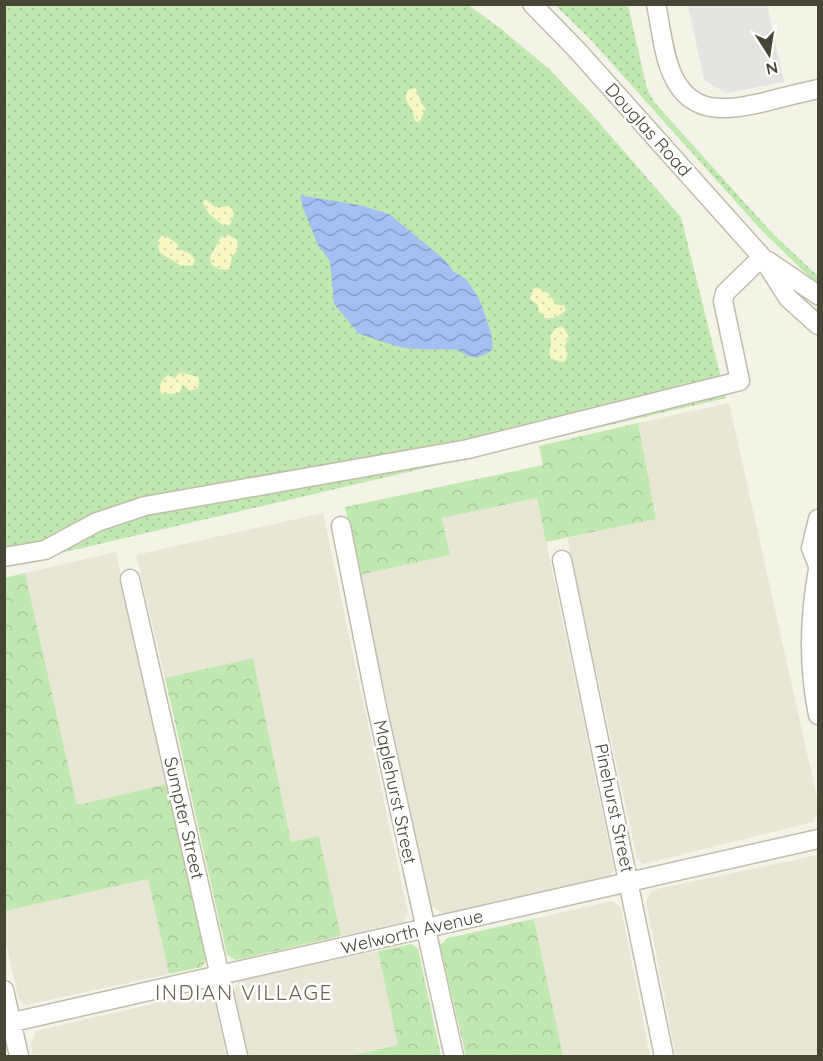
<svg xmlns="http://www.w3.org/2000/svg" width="823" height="1061" viewBox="0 0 823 1061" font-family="Quicksand,sans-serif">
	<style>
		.residential { fill: #e8e6d6 }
		.grass { fill: url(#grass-dots) }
		.forest { fill: url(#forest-crowns) }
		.sand { fill: url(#sand-dots) }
		.parking { fill: #e5e4e0 }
		.water { fill: url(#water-waves) }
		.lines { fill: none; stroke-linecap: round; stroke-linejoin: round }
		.minor-casing { stroke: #c0bdaa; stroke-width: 21 }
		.minor { stroke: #fff; stroke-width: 18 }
		.labels { text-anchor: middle; stroke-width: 5; stroke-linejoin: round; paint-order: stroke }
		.street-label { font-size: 18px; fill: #474536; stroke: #fff }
		.quarter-label { font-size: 21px; letter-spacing: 1.5px; fill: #6a654e; stroke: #fff }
	</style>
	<defs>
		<pattern id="grass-dots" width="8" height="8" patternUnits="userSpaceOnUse" patternTransform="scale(1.5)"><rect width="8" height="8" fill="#c2e8b1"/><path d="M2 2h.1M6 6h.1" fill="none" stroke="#a8c899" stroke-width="1.8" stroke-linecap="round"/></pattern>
		<pattern id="forest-crowns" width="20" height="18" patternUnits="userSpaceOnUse" patternTransform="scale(1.5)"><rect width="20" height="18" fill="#c2e8b1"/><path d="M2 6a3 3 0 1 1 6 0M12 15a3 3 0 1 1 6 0" fill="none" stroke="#a8c899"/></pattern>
		<pattern id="sand-dots" width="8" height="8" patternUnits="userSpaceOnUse" patternTransform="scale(1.5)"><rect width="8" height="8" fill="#f7f8c4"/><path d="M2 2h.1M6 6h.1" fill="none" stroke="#d5d6a9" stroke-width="1.8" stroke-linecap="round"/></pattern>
		<pattern id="water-waves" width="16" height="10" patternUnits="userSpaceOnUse" patternTransform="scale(1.5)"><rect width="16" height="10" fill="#a4bff1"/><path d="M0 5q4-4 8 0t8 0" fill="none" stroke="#879dc4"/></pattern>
	</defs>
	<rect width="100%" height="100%" fill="#f4f3e8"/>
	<path class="residential" d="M729,403L818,802V810L813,822L643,864L637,858L567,538L656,519L638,423Z
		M537,498L614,869L608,878L445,914L431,906L359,575L450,555L442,518Z
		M323,513L408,913L403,922L341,936L319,836L291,842L253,658L165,678L136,555Z
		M116,552L167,784L77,805L25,573Z
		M818,855V1056H676L646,902L652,890Z
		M148,879L169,974L26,1005L19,1000L5,940L4,911Z
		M612,901L621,908L650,1056H563L534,919Z
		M378,951L398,1045L350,1056H248L234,990L238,981Z
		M203,992L215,1001L226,1056H33L31,1044L36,1031Z"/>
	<path class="grass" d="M5,5H468L500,28L548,68L589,111L681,217L726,398L5,566Z
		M555,5H628L645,80L648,91L655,103L774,235L818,276V285L762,231L589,38Z"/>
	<path class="forest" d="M638,423L656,519L546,542L537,498L442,518L450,555L359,575L345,507L543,465L539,446Z
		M25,573L77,805L167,784L207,959L202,967L169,974L148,879L5,911L4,578Z
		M253,658L291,842L319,836L341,936L236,960L227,955L165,678Z
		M534,919L563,1056H466L440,945L448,938Z
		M412,944L418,949L441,1056H350L398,1045L378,951Z"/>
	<path class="sand" d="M415,88C420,94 419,104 426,108L420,121L416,122L414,119L413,111C408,103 403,100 408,90Z
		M206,200L215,207L231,206L234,214L230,225L224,226L209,214L203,203V201Z
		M229,235L237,240L238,250L232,256L230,268L227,270L219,269L211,264L210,257L221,237Z
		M166,236L178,244V250C185,250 191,253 195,260L193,265L181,266L159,252L158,241L161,236Z
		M538,288L548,293L557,305H564L566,310C561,316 552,319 545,318L538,310V305L530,299L533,289Z
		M561,326L564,328L569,338L564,347L568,351L565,361L561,362L550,358C548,348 553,347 550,336L555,329Z
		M182,373L198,377L199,381L198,388L190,391L183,385L179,393L162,394C157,387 162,378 169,375L175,379L178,374Z"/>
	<path class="parking" d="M688,5H767L784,82L726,93L704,80Z"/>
	<path class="water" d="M300,195L363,206L389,214L445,260L453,271L466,279L478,297L483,309L491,333L493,349C482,358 470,361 459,350C441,348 423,351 405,348C389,345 375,338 359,334L334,304L330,261L318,245L303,208Z"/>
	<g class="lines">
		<g class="minor-casing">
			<path id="minor" d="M532,4L576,49L762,257L788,298L818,325
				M656,4C661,27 663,55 673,76C692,117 729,110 765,102C783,97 801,93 818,89
				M768,261L818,295
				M818,519L811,548L818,566
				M341,526L376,703L454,1056
				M4,557L45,550L97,522L145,506L468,449L740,381L723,301L725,293L762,257
				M562,560L664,1056
				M818,570C809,619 808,666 818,715
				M130,579L238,1056
				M4,990L19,1056
				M4,1024L818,839"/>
		</g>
		<use href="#minor" class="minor"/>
	</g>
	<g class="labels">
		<g class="street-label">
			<text transform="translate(648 130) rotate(48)" y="6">Douglas Road</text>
			<text transform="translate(395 792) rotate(78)" y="6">Maplehurst Street</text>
			<text transform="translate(614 808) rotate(78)" y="6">Pinehurst Street</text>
			<text transform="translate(184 818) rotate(77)" y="6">Sumpter Street</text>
			<text transform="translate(412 932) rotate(-13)" y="6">Welworth Avenue</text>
		</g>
		<g class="quarter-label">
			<text x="244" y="1000">INDIAN VILLAGE</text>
		</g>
	</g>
	<rect width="823" height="1061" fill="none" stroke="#474536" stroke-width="12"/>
	<g transform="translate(769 54) rotate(168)" stroke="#ffffff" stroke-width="4.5" paint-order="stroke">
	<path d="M0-4.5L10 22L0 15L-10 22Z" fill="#474536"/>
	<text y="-9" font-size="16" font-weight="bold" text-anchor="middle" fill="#474536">N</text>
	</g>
</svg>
